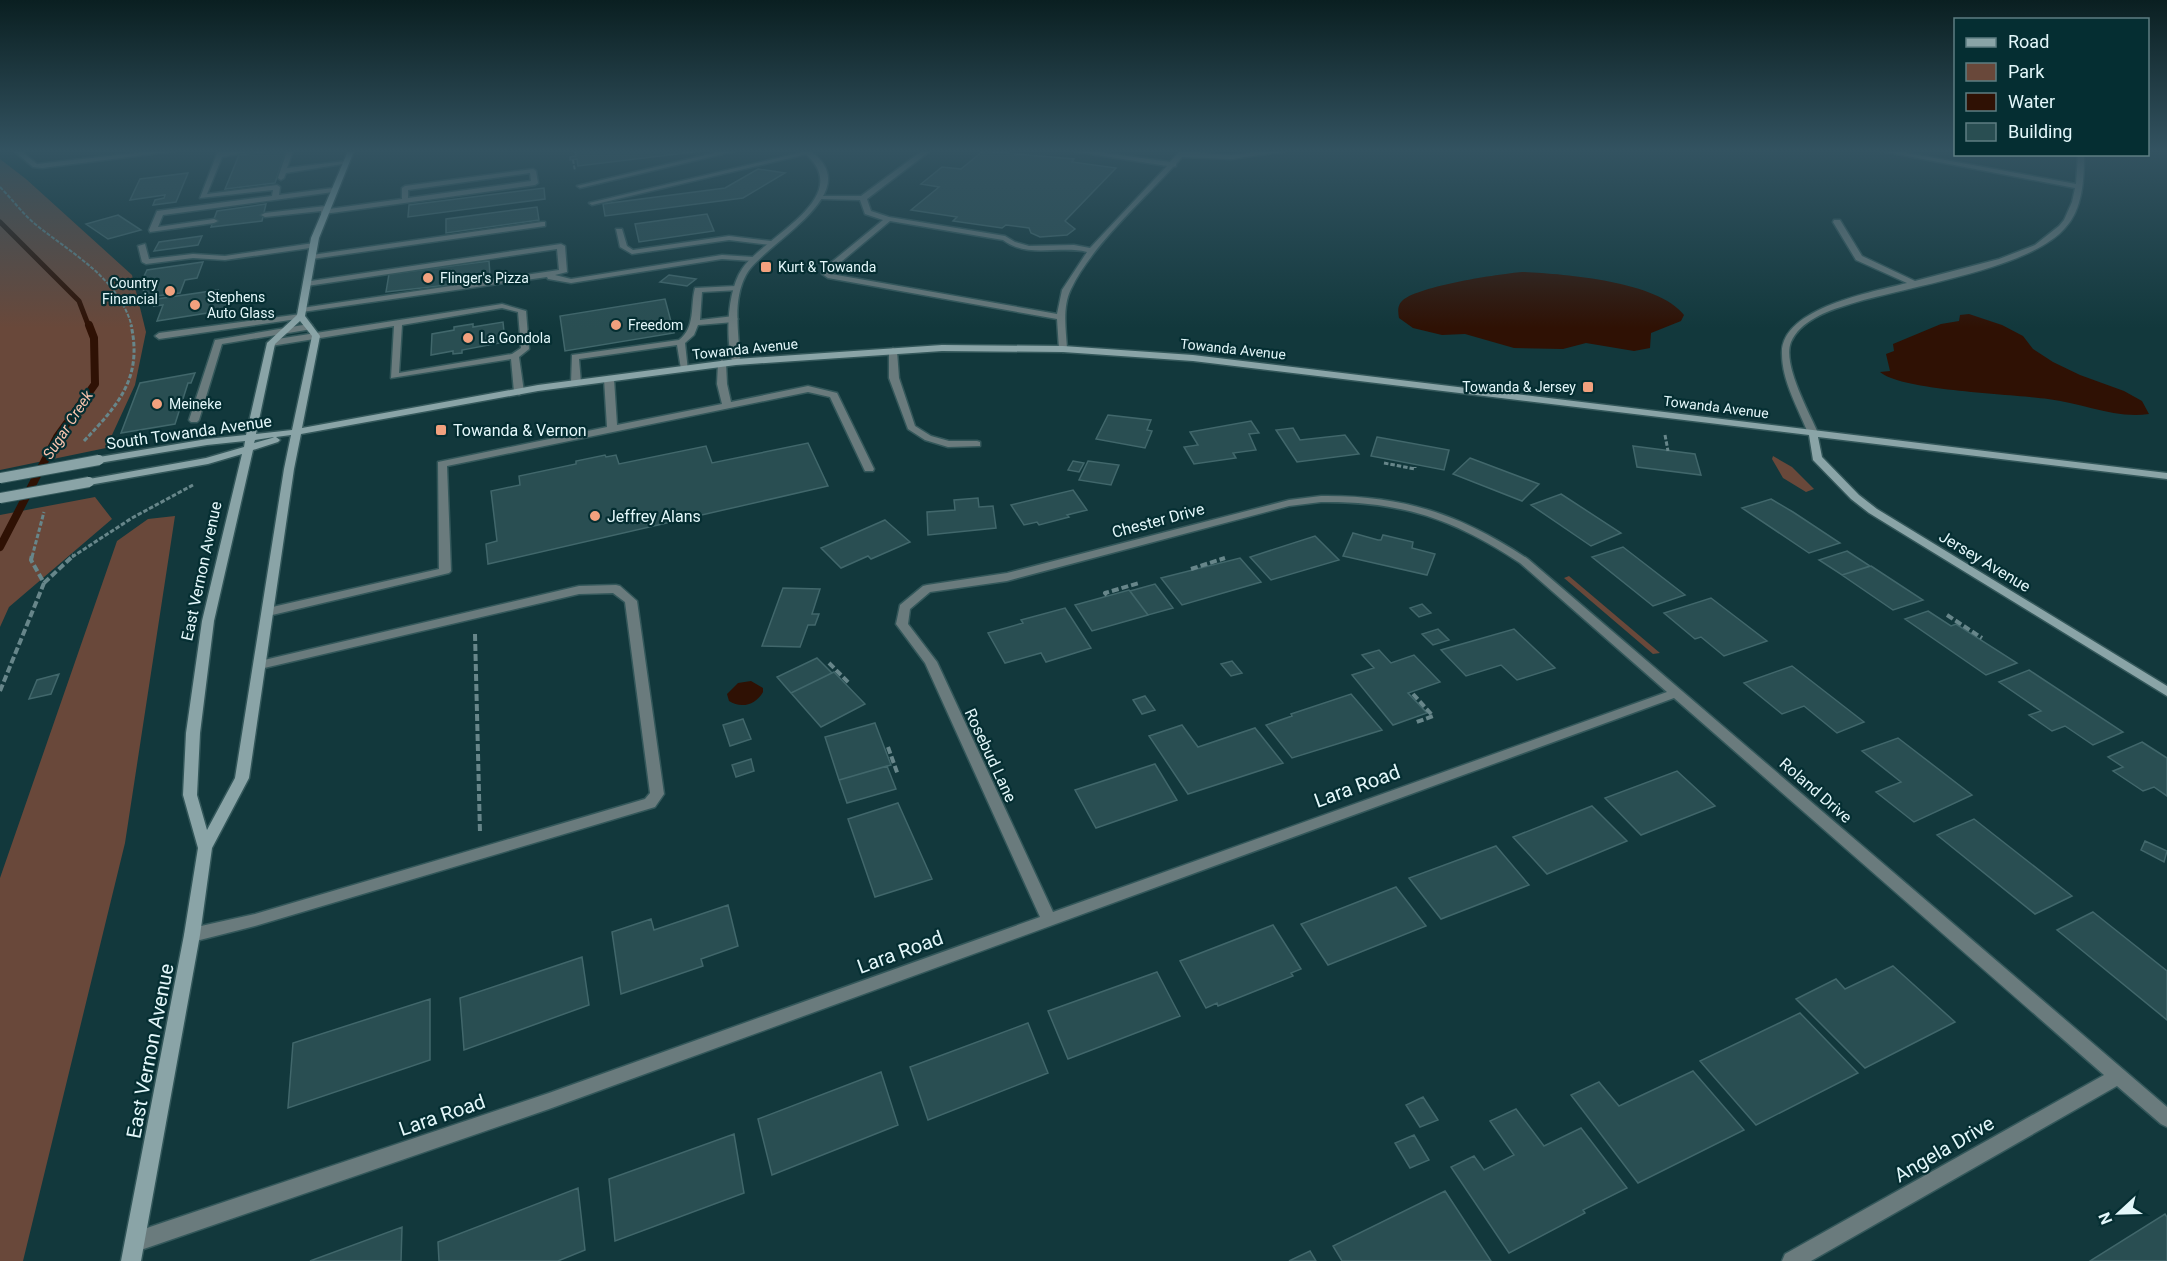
<svg xmlns="http://www.w3.org/2000/svg" width="2167" height="1261" viewBox="0 0 2167 1261" font-family="Roboto,sans-serif">
	<style>
		.green { fill: #69483a }
		.water { fill: #2f1104 }
		.lines { fill: none; stroke-linecap: round; stroke-linejoin: round }
		.stream-far1 { stroke: #2f1104; stroke-width: 5 }
		.stream { stroke: #2f1104; stroke-width: 8 }
		.building { fill: #294e52; stroke: #41676b; stroke-width: 1.5 }
		.lane-casing { stroke: #33575a; stroke-width: 3 }
		.street-casing { stroke: #33575a; stroke-width: 3 }
		.secondary-casing { stroke: #33575a; stroke-width: 3 }
		.path-far2 { stroke: #67868a; stroke-width: 2; stroke-dasharray: 4 1.5; stroke-linecap: butt }
		.path-far1 { stroke: #67868a; stroke-width: 3; stroke-dasharray: 4.5 2; stroke-linecap: butt }
		.path { stroke: #67868a; stroke-width: 4; stroke-dasharray: 7 3; stroke-linecap: butt }
		.lane { fill: #6a7b7d; fill-rule: evenodd }
		.street { fill: #6a7b7d; fill-rule: evenodd }
		.secondary { fill: #8aa4a7; fill-rule: evenodd }
		.secondary-bridge-casing { stroke: #33575a; stroke-width: 12; stroke-linecap: butt }
		.secondary-bridge { stroke: #8aa4a7; stroke-width: 10 }
		.poi-dot { fill: #f2a17e; stroke: #052e32; stroke-width: 2 }
		.labels { text-anchor: middle; stroke-width: 4.5; stroke-linejoin: round; paint-order: stroke }
		.far-poi-label { font-size: 14px; fill: #e3f7fa; stroke: #052e32; text-anchor: start }
		.far-street-label { font-size: 14px; fill: #e3f7fa; stroke: #052e32 }
		.far-water-label { font-size: 15px; font-style: italic; fill: #f9c4ae; stroke: #052e32 }
		.poi-label { font-size: 16px; fill: #e3f7fa; stroke: #052e32; text-anchor: start }
		.street-label { font-size: 16px; fill: #e3f7fa; stroke: #052e32 }
		.near-street-label { font-size: 20px; fill: #e3f7fa; stroke: #052e32 }
	</style>
	<rect width="100%" height="100%" fill="#12383c"/>
	<path class="green" d="M0,159L26,179L132,275L146,332L135,385L106,448L0,470Z
		M1773,456L1792,467L1814,489L1806,492L1783,478L1772,459Z
		M95,497L112,519L9,607L0,627V515Z
		M175,516L125,843L23,1261H0V878L117,541L148,519Z
		M1569,576L1660,653L1653,654L1564,578Z"/>
	<path class="water" d="M1522,272C1563,274 1658,281 1684,315L1681,321L1651,333L1650,348L1634,351L1586,343L1563,349L1514,348L1465,334L1442,335L1413,328L1399,318C1398,312 1397,305 1403,300C1420,286 1498,274 1522,272Z
		M1969,314L2002,325L2023,336L2033,349L2053,362L2080,375L2124,391L2142,401L2149,414C2115,419 2082,403 2048,399C2014,394 1902,391 1880,372L1890,371L1886,354L1894,351L1893,344L1941,324L1959,321L1960,315Z
		M751,681L763,688V692C756,705 741,709 729,701L727,694L738,683Z"/>
	<g class="lines">
		<path class="stream-far1" d="M0,222L79,301L89,327"/>
		<path class="stream" d="M0,547L57,437L95,384L94,338L89,325"/>
	</g>
	<path class="building" d="M268,151H286L275,183L225,189L239,155Z
		M575,151H702L578,166L577,159L570,160V157L576,156Z
		M983,151L1074,159L1072,162L1116,168L1065,221L1075,229L1067,235L1040,237L1031,233L1029,228L1006,225L1002,228L953,221L957,217L911,210L939,187L921,184L942,167L961,169Z
		M758,169L785,173L743,198L605,216L603,204L725,188Z
		M188,173L176,202L153,205L155,200L164,198L165,195L130,200L140,179Z
		M544,188L545,199L408,217L409,205Z
		M266,204L262,221L211,227L217,211Z
		M537,207L539,220L446,233V219Z
		M707,214L714,231L639,242L635,224Z
		M118,215L141,230L108,239L86,224Z
		M202,236L198,245L154,251L159,242Z
		M489,261L490,275L448,281V285L386,292L389,274Z
		M203,262L197,278L185,280L180,293L148,297L140,285L147,270Z
		M669,275L696,279L687,286L660,282Z
		M218,290L215,299L230,297L226,310L157,321L163,305L154,306L157,299Z
		M665,299L674,333L565,351L560,316Z
		M503,322L505,342L462,350V353L453,354V351L431,355L432,334L454,330V327L473,324V327Z
		M195,373L191,383H188L175,424L121,433L140,383Z
		M1108,415L1151,420L1147,430L1152,431L1145,448L1096,439Z
		M1251,421L1259,433L1249,434L1256,450L1233,453L1236,458L1194,464L1184,447L1198,445L1190,432Z
		M1293,428L1300,440L1345,435L1359,454L1297,462L1276,430Z
		M1377,437L1449,450L1444,470L1371,456Z
		M808,443L828,486L488,564L486,544L497,541L491,491L520,485L519,476L576,464V461L605,455L606,457L616,455L619,464L706,446L712,463Z
		M1633,446L1695,454L1701,475L1637,467Z
		M1470,458L1539,484L1522,501L1453,474Z
		M1073,461L1084,463L1079,472L1068,470Z
		M1088,461L1119,465L1111,485L1079,480Z
		M1073,490L1087,510L1067,515L1069,517L1039,525L1037,522L1024,525L1011,505Z
		M1561,494L1621,533L1591,546L1531,505Z
		M978,498L979,507L993,506L996,528L928,535L927,512L955,510L954,500Z
		M1771,499L1793,512L1840,543L1809,553L1742,508Z
		M885,520L910,542L871,559L868,556L841,568L821,548Z
		M1353,533L1378,540H1381L1383,535L1413,542L1412,548L1435,554L1427,575L1343,556Z
		M1315,536L1339,560L1271,580L1250,557Z
		M1623,547L1685,595L1653,606L1592,557Z
		M1847,551L1870,566L1842,575L1819,560Z
		M1240,558L1261,582L1182,605L1161,578Z
		M1871,566L1923,600L1893,610L1842,575Z
		M1155,584L1173,608L1148,615L1130,591Z
		M783,588L820,589L812,614H819L815,625H808L800,647L762,646Z
		M1129,590L1148,615L1092,631L1075,605Z
		M1711,598L1767,641L1724,656L1701,637L1695,639L1664,613Z
		M1422,604L1431,613L1419,617L1410,608Z
		M1065,608L1091,648L1046,662L1041,653L1005,663L988,633L1023,623L1021,620Z
		M1928,611L1951,626L1956,624L2017,663L1986,675L1905,619Z
		M1438,629L1449,640L1433,645L1422,634Z
		M1514,629L1555,668L1517,680L1501,665L1466,676L1441,650Z
		M1379,650L1391,663L1414,655L1440,682L1408,693L1427,713L1393,725L1352,675L1374,668L1362,655Z
		M817,658L832,673L791,693L777,677Z
		M1232,661L1242,673L1231,676L1221,664Z
		M1792,666L1864,722L1837,733L1804,706L1782,714L1744,683Z
		M2029,670L2123,732L2093,745L2065,726L2052,731L2029,715L2041,711L1999,682Z
		M834,672L865,704L821,727L791,693Z
		M59,674L51,694L29,699L37,680Z
		M1351,694L1382,730L1292,758L1266,725L1292,716L1291,714Z
		M1145,696L1155,710L1142,714L1133,700Z
		M743,719L751,739L730,746L723,725Z
		M875,723L891,765L839,780L825,737Z
		M1182,725L1198,747L1255,728L1283,763L1188,794L1149,736Z
		M1898,738L1972,795L1914,822L1876,792L1901,782L1862,751Z
		M2142,742L2167,758V796L2154,787L2143,791L2113,771L2123,767L2108,757Z
		M751,759L754,771L736,777L732,765Z
		M1155,764L1177,800L1096,828L1075,790Z
		M887,766L896,789L847,803L839,780Z
		M1677,771L1715,806L1641,835L1605,798Z
		M898,803L932,879L875,897L848,819Z
		M1592,806L1627,841L1547,874L1513,837Z
		M1974,819L2072,896L2035,914L1937,835Z
		M2145,841L2167,851L2164,862L2141,850Z
		M1496,846L1529,885L1441,919L1409,878Z
		M1396,887L1426,926L1328,965L1301,924Z
		M728,905L738,946L701,959L703,966L621,994L612,932L651,919L654,930Z
		M2093,912L2167,971V1020L2057,930Z
		M1273,925L1301,969L1291,973L1293,976L1218,1006L1217,1003L1206,1008L1180,961Z
		M582,957L589,1005L464,1050L460,998Z
		M1893,966L1955,1022L1865,1068L1796,999L1836,979L1845,989Z
		M1157,972L1180,1016L1068,1059L1048,1011Z
		M430,999V1060L288,1108L293,1043Z
		M1800,1013L1858,1073L1756,1125L1700,1061Z
		M1028,1023L1048,1073L928,1120L910,1067Z
		M1693,1071L1744,1130L1638,1183L1571,1095L1599,1082L1619,1106Z
		M881,1072L898,1125L772,1175L758,1119Z
		M1423,1097L1438,1120L1420,1127L1406,1105Z
		M1516,1109L1544,1146L1581,1128L1627,1188L1583,1210L1585,1213L1509,1253L1451,1167L1474,1156L1484,1170L1514,1155L1490,1121Z
		M734,1134L744,1193L615,1241L609,1179Z
		M1414,1135L1429,1160L1410,1168L1395,1143Z
		M578,1188L585,1250L558,1261H439L438,1242Z
		M1445,1191L1491,1261H1342L1333,1246Z
		M2165,1214L2167,1217V1261H2090Z
		M402,1227L401,1261H310Z
		M1310,1251L1316,1261H1289Z"/>
	<g class="lines">
		<g class="lane-casing">
			<path id="lane" d="M14,151H21L37,164L153,151H175L42,168L33,167Z
				M218,151H251L222,157L207,194L277,185L280,187L279,195L333,188L336,190L333,192L163,215L158,227L214,219L218,221L214,223L150,232L149,230L157,211L272,196L273,190L200,198Z
				M287,151H293L287,168L346,161L349,163L286,173L284,178L281,180L278,178Z
				M722,151H735L580,188L577,186Z
				M807,151L811,153L592,205L589,203Z
				M922,151H930L867,199L871,211L889,217L1005,236L1015,242L1029,246L1074,245L1090,248L1167,166L1072,151H1091L1170,162L1180,151L1231,155L1264,151H1287L1231,159L1182,157L1176,164V166L1173,167C1142,201 1090,248 1071,289C1062,307 1066,330 1067,349L1063,352L1059,349L1057,319L828,278L822,274V270L883,220L865,214L860,200L821,199L819,198V196H861ZM890,221L1003,240C1028,259 1059,245 1087,252L1062,290L1057,314L831,274L829,272Z
				M1881,151H1896L2076,184L2078,154H2084C2084,179 2083,209 2065,228C2029,270 1902,287 1847,305C1827,311 1800,321 1791,342C1782,364 1809,412 1818,433L1813,436L1808,433C1798,408 1782,381 1782,354C1780,308 1873,292 1907,283L1856,260L1833,222L1834,220H1840L1862,256L1915,281L1999,259L2035,245L2059,226L2064,220L2072,202L2075,188Z
				M533,169L536,171L538,183L535,185L324,214H321V211L265,217L261,215L265,213L326,206L328,207L329,209L402,199V188L405,186ZM530,173L531,181L408,198V190Z
				M542,222H545V226L312,259L308,257L312,255Z
				M616,229H622L627,246L633,250L729,236L771,241L775,243L771,245L729,240L632,254L620,247Z
				M314,243H317V247L225,260L193,258L146,264L142,262L138,246L145,244L149,259L193,254L225,256Z
				M561,244L565,246L567,272L555,275L571,279L722,255L753,257L757,259L753,261L722,259L571,283L548,279L547,277L302,312L298,310L302,308L559,270L557,249L307,286H304V282Z
				M736,286L740,288L739,290L702,292L700,320L734,316L738,319L734,322L698,325L694,335L685,343L688,371H682L681,369L677,345L579,359L581,383L576,386L571,383L572,355L679,340C696,327 690,306 695,288Z
				M502,304L526,311L529,349L519,357L524,392L519,395L514,392L511,359L391,378L394,326L271,346L267,343L271,340ZM502,308L518,312L521,348L512,354L399,373L402,325Z
				M301,314H304V318L159,339L155,336L159,333Z
				M309,324L312,325V329L222,344L199,420L197,422H191L189,420L215,340Z
				M893,348L897,351L899,378L915,426L931,436L949,441H977L980,442V446L948,447L925,440L908,429L889,378V351Z
				M722,360L726,363L727,384L731,402L808,386L837,393L874,469L873,471H865L864,469L830,397L808,392L447,466L451,571L449,573L268,616L262,612L268,608L439,569L438,462L607,427L604,379L609,376L614,379L617,425L722,404L717,384L718,363Z
				M616,585L620,586L637,601L664,794L655,807L255,926L192,942L186,940L184,935L186,930L192,928L255,914L645,799L650,793L625,602L613,593L579,594L260,669L254,665L260,661L579,586Z"/>
		</g>
		<g class="street-casing">
			<path id="street" d="M802,151H810C870,193 763,243 746,275C732,301 739,333 740,362L739,364H733C725,340 727,291 742,269C764,236 860,196 802,151Z
				M1321,496C1403,495 1460,514 1528,559L2167,1107V1127L2161,1124L2117,1086L1811,1261H1782L1785,1254L2104,1075L1674,698L549,1109L135,1252L128,1249L125,1242L128,1235L135,1232L549,1093L1040,917L925,663L896,624L900,605L923,586L927,585L1007,573L1289,500ZM1321,502C1401,501 1454,519 1520,563L1667,692L1053,912L937,662L908,624L910,609L930,592L1007,581L1289,506Z"/>
		</g>
		<g class="secondary-casing">
			<path id="secondary" d="M348,151H354L319,238L305,316L320,336L302,428L538,385L736,359L942,345L1063,346L1193,355L2167,473V479L1818,437L1822,457L1859,495L1877,509L2167,686V696L1869,513L1851,499L1813,460L1809,435L1193,361L1063,352L942,351L736,365L538,391L301,434L294,469L249,778L212,848L200,935L141,1261H121L184,935L198,848L183,795L186,733L202,621L242,454L208,464L89,485L84,482L89,479L206,458L244,447L245,441L207,445L99,463L94,460L99,457L207,439L246,435L267,343L297,315L311,238ZM300,321L312,336L292,430L256,434L275,344ZM291,435L284,469L235,778L207,830L197,795L200,733L214,621L253,450L278,442L280,440L276,437ZM274,437L272,438L254,443L255,440Z"/>
		</g>
		<path class="path-far2" d="M573,160L575,171
			M0,187C12,199 22,213 35,224C72,254 119,278 132,327"/>
		<path class="path-far1" d="M1665,435L1668,451
			M84,441C118,405 143,378 131,325
			M1384,463L1415,469V467
			M32,557L44,512
			M72,557L132,518L193,485"/>
		<path class="path" d="M1191,569L1225,558
			M44,583L74,555
			M1107,595L1105,593L1139,583
			M1947,615L1982,638
			M475,634L480,833
			M829,663L850,684
			M0,691L44,583L31,560L32,555
			M1413,694L1433,716L1414,723
			M888,747L898,775"/>
		<use href="#lane" class="lane"/>
		<use href="#street" class="street"/>
		<use href="#secondary" class="secondary"/>
		<g class="secondary-bridge-casing">
			<path id="secondary-bridge" d="M0,478L99,460
				M0,498L89,482"/>
		</g>
		<use href="#secondary-bridge" class="secondary-bridge"/>
	</g>
	<linearGradient id="sky" x2="0" y2="1"><stop stop-color="#0a1f21"/><stop offset="0.46" stop-color="#335361"/><stop offset="1" stop-color="#335361" stop-opacity="0"/></linearGradient>
	<rect width="2167" height="328" fill="url(#sky)"/>
	<g class="poi-dot">
		<rect x="760" y="261" width="12" height="12" rx="3"/>
		<circle cx="428" cy="278" r="6"/>
		<circle cx="170" cy="291" r="6"/>
		<circle cx="195" cy="305" r="6"/>
		<circle cx="616" cy="325" r="6"/>
		<circle cx="468" cy="338" r="6"/>
		<rect x="1582" y="381" width="12" height="12" rx="3"/>
		<circle cx="157" cy="404" r="6"/>
		<rect x="435" y="424" width="12" height="12" rx="3"/>
		<circle cx="595" cy="516" r="6"/>
	</g>
	<g class="labels">
		<g class="far-poi-label">
			<text x="778" y="272">Kurt &amp; Towanda</text>
			<text x="440" y="283">Flinger's Pizza</text>
			<text x="158" y="288" text-anchor="end">Country<tspan x="158" dy="16">Financial</tspan></text>
			<text x="207" y="302">Stephens<tspan x="207" dy="16">Auto Glass</tspan></text>
			<text x="628" y="330">Freedom</text>
			<text x="480" y="343">La Gondola</text>
			<text x="1576" y="392" text-anchor="end">Towanda &amp; Jersey</text>
			<text x="169" y="409">Meineke</text>
		</g>
		<g class="far-street-label">
			<text transform="translate(745 349) rotate(-6)" y="5">Towanda Avenue</text>
			<text transform="translate(1233 349) rotate(6)" y="5">Towanda Avenue</text>
			<text transform="translate(1716 407) rotate(7)" y="5">Towanda Avenue</text>
		</g>
		<g class="far-water-label">
			<text transform="translate(68 425) rotate(-57)" y="5">Sugar Creek</text>
		</g>
		<g class="poi-label">
			<text x="453" y="436">Towanda &amp; Vernon</text>
			<text x="607" y="522">Jeffrey Alans</text>
		</g>
		<g class="street-label">
			<text transform="translate(189 432) rotate(-8)" y="6">South Towanda Avenue</text>
			<text transform="translate(1158 520) rotate(-15)" y="6">Chester Drive</text>
			<text transform="translate(1985 561) rotate(31)" y="6">Jersey Avenue</text>
			<text transform="translate(201 571) rotate(-78)" y="6">East Vernon Avenue</text>
			<text transform="translate(991 755) rotate(65)" y="6">Rosebud Lane</text>
			<text transform="translate(1816 790) rotate(41)" y="6">Roland Drive</text>
		</g>
		<g class="near-street-label">
			<text transform="translate(1357 786) rotate(-20)" y="7">Lara Road</text>
			<text transform="translate(900 952) rotate(-20)" y="7">Lara Road</text>
			<text transform="translate(150 1051) rotate(-79)" y="7">East Vernon Avenue</text>
			<text transform="translate(442 1115) rotate(-19)" y="7">Lara Road</text>
			<text transform="translate(1944 1149) rotate(-30)" y="7">Angela Drive</text>
		</g>
	</g>
	<rect x="1954" y="18" width="195" height="138" fill="#052e32" stroke="#5e7e82" stroke-width="1.5"/>
	<rect x="1966" y="38" width="30" height="9" fill="#8aa4a7" stroke="#5e7e82" stroke-width="1.5"/>
	<text x="2008" y="48" font-size="18" fill="#e3f7fa">Road</text>
	<rect x="1966" y="63" width="30" height="18" fill="#69483a" stroke="#5e7e82" stroke-width="1.5"/>
	<text x="2008" y="78" font-size="18" fill="#e3f7fa">Park</text>
	<rect x="1966" y="93" width="30" height="18" fill="#2f1104" stroke="#5e7e82" stroke-width="1.5"/>
	<text x="2008" y="108" font-size="18" fill="#e3f7fa">Water</text>
	<rect x="1966" y="123" width="30" height="18" fill="#294e52" stroke="#5e7e82" stroke-width="1.5"/>
	<text x="2008" y="138" font-size="18" fill="#e3f7fa">Building</text>
	<g transform="translate(2119 1213) rotate(248)" stroke="#052e32" stroke-width="4.5" paint-order="stroke">
	<path d="M0-4.5L10 22L0 15L-10 22Z" fill="#e3f7fa"/>
	<text y="-9" font-size="16" font-weight="bold" text-anchor="middle" fill="#e3f7fa">N</text>
	</g>
</svg>
